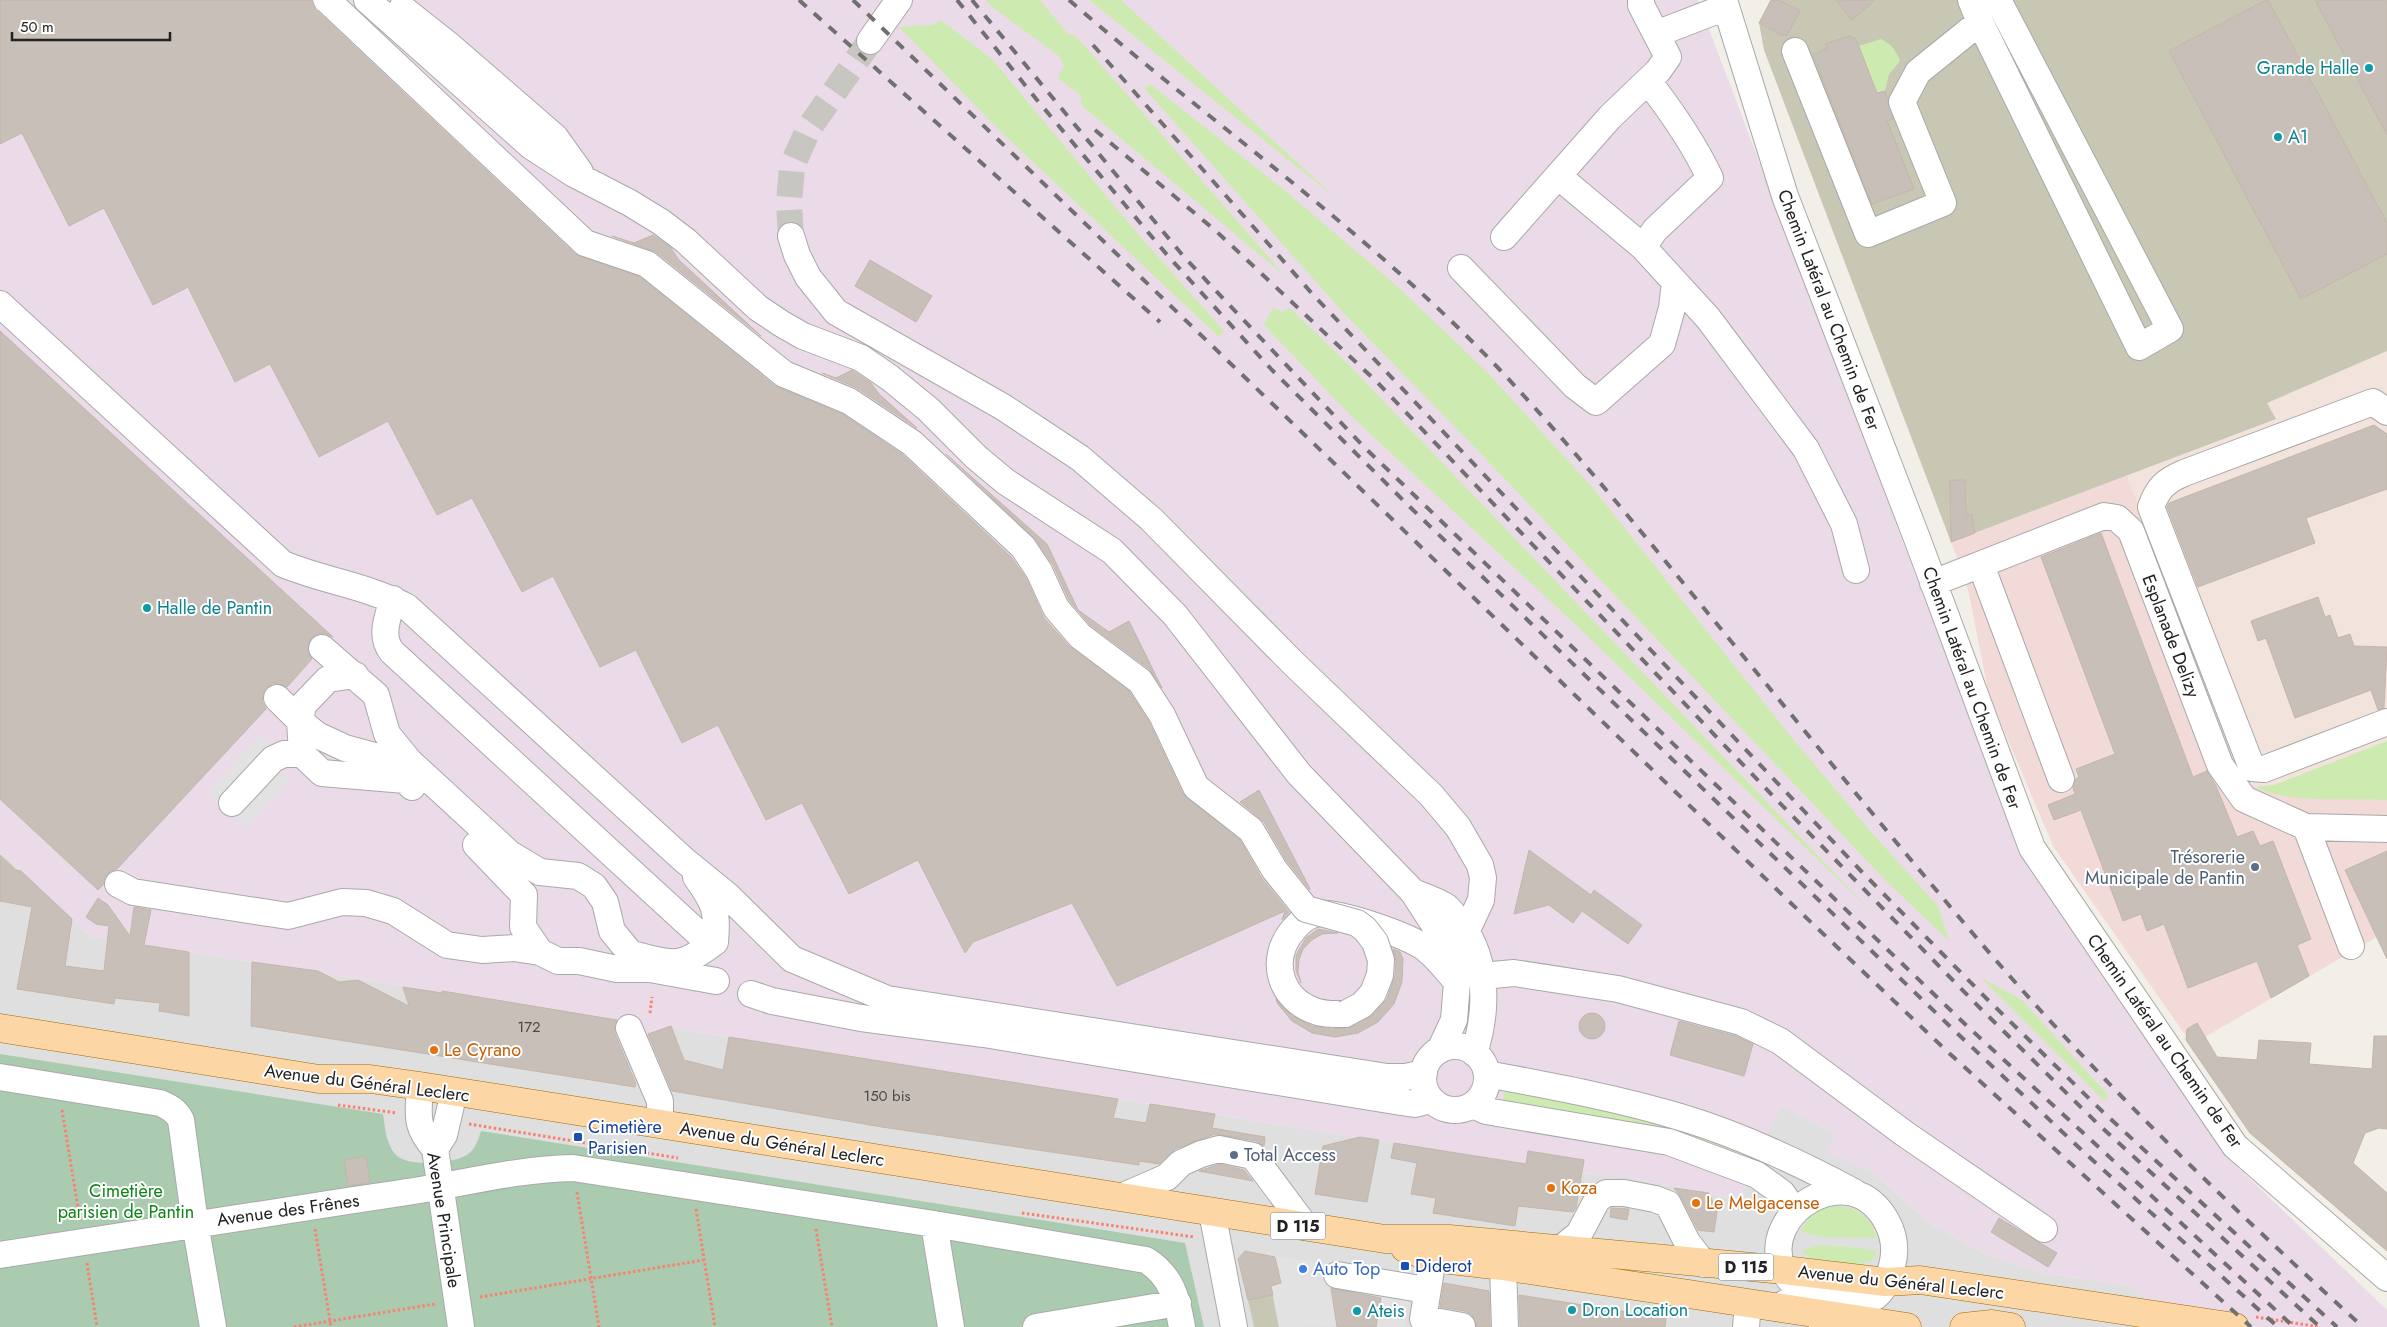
<svg xmlns="http://www.w3.org/2000/svg" width="2387" height="1327" viewBox="0 0 2387 1327" font-family="Jost,sans-serif">
	<style>
		.residential { fill: #e0dfdf }
		.commercial { fill: #f2dad9 }
		.industrial { fill: #ebdbe8 }
		.military { fill: #f3e3dd }
		.construction { fill: #c7c7b4 }
		.grass { fill: #cdebb0 }
		.cemetery { fill: #aacbaf }
		.parking { fill: #e2e2e2 }
		.building { fill: #c7bfb8; stroke: #c4b6ab }
		.lines { fill: none; stroke-linecap: round; stroke-linejoin: round }
		.minor-tunnel { stroke: #c8c6c1; stroke-width: 26; stroke-dasharray: 26 13; stroke-linecap: butt }
		.minor-casing { stroke: #a9a9a9; stroke-width: 28 }
		.major-casing { stroke: #a06b00; stroke-width: 29 }
		.path { stroke: #fa8072; stroke-width: 3; stroke-dasharray: 2.5 2.5; stroke-linecap: butt }
		.minor { stroke: #fff; stroke-width: 26 }
		.major { stroke: #fcd6a4; stroke-width: 28 }
		.rail { stroke: #707070; stroke-width: 4; stroke-dasharray: 10 10; stroke-linecap: butt }
		.minor-bridge-casing { stroke: #a9a9a9; stroke-width: 28; stroke-linecap: butt }
		.minor-bridge { stroke: #fff; stroke-width: 26 }
		.culture-dot { fill: #0f9aa8; stroke: #fff; stroke-width: 2 }
		.service-dot { fill: #5c6f8a; stroke: #fff; stroke-width: 2 }
		.food-dot { fill: #e8710a; stroke: #fff; stroke-width: 2 }
		.transit-dot { fill: #1a4fb4; stroke: #fff; stroke-width: 2 }
		.shop-dot { fill: #3f7fe0; stroke: #fff; stroke-width: 2 }
		.labels { text-anchor: middle; stroke-width: 4; stroke-linejoin: round; paint-order: stroke }
		.number-label { font-size: 15px; fill: #4b4948 }
		.shield { fill: #fff; stroke: #646464; stroke-width: 1 }
		.shield-label { font-size: 16px; font-weight: bold; fill: #222 }
		.culture-label { font-size: 18px; fill: #0d838f; stroke: #fff; text-anchor: start }
		.street-label { font-size: 18px; fill: #222; stroke: #fff }
		.service-label { font-size: 18px; fill: #4e5e75; stroke: #fff; text-anchor: end }
		.food-label { font-size: 18px; fill: #c56008; stroke: #fff; text-anchor: start }
		.transit-label { font-size: 18px; fill: #164399; stroke: #fff; text-anchor: start }
		.park-label { font-size: 18px; fill: #0c8416; stroke: #fff }
		.shop-label { font-size: 18px; fill: #366cbe; stroke: #fff; text-anchor: start }
	</style>
	<rect width="100%" height="100%" fill="#f2efe9"/>
	<path class="residential" d="M0,851L90,936L640,1024L644,1035L666,1028H672L1526,1164L1528,1151L1584,1160L1582,1173L1626,1177L1727,1197L1747,1171L1781,1105L1836,1134L1829,1154L1871,1170L1931,1224L1987,1254L2046,1273L2130,1286L2177,1327H0Z"/>
	<path class="commercial" d="M2127,475L2239,772L2387,798V853H2383L2345,870L2377,937L2205,1037L2186,1036L2053,846L1989,695L1969,594L1963,572L1951,542Z"/>
	<path class="industrial" d="M0,0H1698L2021,854L2226,1156L2387,1310V1327H2177L2130,1286L2046,1273L1987,1254L1931,1224L1871,1170L1828,1154L1836,1134L1781,1105L1768,1132L1759,1145L1747,1171L1746,1185L1741,1195L1730,1193L1728,1197L1626,1177L1582,1173L1584,1160L1526,1164L672,1028H666L643,1035L639,1024L90,936L0,851Z"/>
	<path class="military" d="M2387,351V747L2264,790L2257,788L2246,782L2235,764L2127,475L2275,419L2267,403Z"/>
	<path class="construction" d="M1771,0H2387V351L2267,403L2276,419L1951,542L1764,50L1759,23Z
		M1273,1295L1279,1327H1254L1248,1300Z"/>
	<path class="grass" d="M986,0H1040L1068,34L1076,36L1285,276L1081,105V96L1058,78L1064,66L1059,56L992,7Z
		M1089,0H1121L1337,199Z
		M941,20L992,59L1143,240L1224,331L1219,337L1000,131L899,27L933,25Z
		M1881,39C1890,43 1897,51 1900,61L1889,74L1885,91L1877,93L1859,46Z
		M1150,84L1283,189L1397,286L1487,372L1592,487L1789,734L1872,833L1938,906L1949,941L1887,882L1484,457L1340,309L1144,88Z
		M1273,307L1282,312L1290,308L1348,364L1873,913L1577,626L1350,415L1264,325Z
		M2387,741V800C2346,797 2292,805 2255,787L2274,785Z
		M1980,977L2022,1000L2109,1096L2104,1101Z
		M1510,1090L1621,1107L1758,1152L1754,1160L1707,1141L1660,1127L1503,1103L1504,1093Z
		M1831,1206C1855,1205 1870,1215 1877,1238L1824,1237L1801,1232C1808,1216 1816,1211 1831,1206Z
		M1818,1245L1861,1248L1877,1252L1872,1261L1857,1264L1811,1259L1802,1251Z"/>
	<path class="cemetery" d="M0,1054L383,1114C385,1128 386,1143 395,1154C407,1168 455,1164 468,1154C476,1148 478,1140 481,1131L1185,1243L1204,1327H0Z"/>
	<path class="parking" d="M261,734L277,749L279,768L290,779L246,828L208,793Z
		M1275,1256L1327,1264L1333,1287H1330L1336,1326L1279,1327L1271,1286L1281,1283Z
		M1381,1295L1409,1299L1405,1327H1376Z"/>
	<path class="building" d="M0,0H312L317,11L575,254L640,277L775,386L842,414L903,455L1011,557L1026,578L1044,618L1069,646L1129,691L1149,722L1183,794L1240,840L1261,877L1289,912L1282,920L1285,911L1117,986L1072,903L973,942L965,953L918,860L849,894L802,803L766,820L718,725L682,743L636,650L600,667L553,576L522,592L472,498L437,515L388,421L319,457L270,364L235,382L188,287L153,305L104,208L69,226L22,133L0,144Z
		M1771,0H1779L1800,11L1787,35H1781L1759,23Z
		M1836,0H1875L1852,20Z
		M2266,0H2268L2387,223V254L2301,299L2169,51Z
		M2315,0H2387V135Z
		M1849,36L1856,39L1877,93L1885,91L1893,119L1887,121L1914,189L1872,204L1813,55L1827,48L1825,44Z
		M653,235L670,247L679,260L761,336L656,252L612,236L634,243Z
		M870,260L932,296L916,322L855,286Z
		M0,331L333,637L324,633L318,634L311,638L307,646L308,652L312,659L287,687L274,683L266,688L263,694L262,701L266,709L117,869L111,871L105,877L103,885L98,890L0,799Z
		M852,370L871,383L879,394L917,428L857,388L822,373L836,378Z
		M2374,425L2387,434V489L2306,518L2315,543L2198,587L2167,507L2169,503Z
		M946,454L1047,544L1078,610L1109,632L1129,621L1162,688L1149,669L1090,625L1069,600L1053,565L1035,539Z
		M1950,480H1965L1966,515H1972L1975,533L1951,542Z
		M2101,533L2193,777L2207,771L2216,786L2237,837L2253,831L2260,846L2273,841L2311,939L2297,945L2309,976L2271,998L2257,961L2188,988L2164,924L2147,931L2141,914L2123,921L2081,810L2054,820L2048,805L2075,794L2073,788L2076,779L2079,777L2076,769L2115,754L2041,557Z
		M2318,597L2325,617L2330,615L2338,638L2350,634L2354,646L2387,647L2384,708L2378,710L2371,690L2295,718L2266,638L2258,641L2251,621Z
		M1259,790L1309,887L1310,890L1286,860L1264,822L1240,802Z
		M1529,850L1591,895L1594,890L1642,925L1628,944L1582,911L1573,923L1549,905L1514,914Z
		M2387,851V959L2345,870Z
		M0,855L16,870L21,871L72,919L65,966L104,971L109,926L96,924L86,917L98,898L108,905L130,936L134,907L151,910L144,945L189,952V1016L159,1011L160,1003L115,998L114,1004L17,989L32,907L0,901Z
		M1318,929L1338,933L1322,934L1312,940L1303,949L1299,960L1298,972L1301,983L1296,971V955L1306,938Z
		M1393,949L1400,952L1403,959L1402,982L1394,1004L1378,1022L1358,1033L1335,1037L1312,1033L1292,1021L1277,1003L1276,999L1291,1015L1312,1026L1332,1029L1352,1027L1373,1015L1387,999L1395,976L1396,961Z
		M252,962L318,971L339,982L358,980L409,1006L403,987L443,993L442,991L617,1020L614,1027L615,1034L636,1084L635,1087L251,1026Z
		M1579 1026a13 13 0 1 1 26 0a13 13 0 1 1-26 0Z
		M1679,1021L1736,1036L1753,1044L1744,1076L1670,1055Z
		M2197,1023L2217,1057L2257,1060L2259,1040L2311,1043L2309,1064L2372,1069L2374,1036H2387V1129L2379,1128L2365,1133L2353,1163L2387,1193V1251L2250,1133L2186,1040L2187,1029Z
		M671,1026L684,1060L723,1070L729,1037L1118,1099L1113,1118L1146,1123L1150,1104L1215,1114L1212,1128L1265,1137L1264,1146L1256,1141L1215,1134L1175,1149L1159,1164L1139,1161V1165L882,1127L672,1091L648,1034Z
		M1360,1137L1379,1140L1367,1202L1315,1194L1323,1146Z
		M1394,1143L1526,1164L1528,1151L1584,1160L1576,1208L1573,1212L1518,1206L1515,1226L1433,1213L1436,1198L1411,1194L1417,1163L1391,1158Z
		M366,1156L370,1182L348,1186L344,1160Z
		M1220,1164L1244,1170L1253,1181L1199,1171Z
		M1674,1188L1709,1193L1717,1212L1714,1232L1698,1230L1681,1197Z
		M1611,1208L1629,1209L1627,1220L1610,1217Z
		M1999,1218L2057,1253L2048,1267L1991,1232Z
		M1245,1251L1275,1257L1281,1283L1271,1286L1273,1295L1248,1300L1238,1259Z
		M1444,1283L1489,1291L1490,1327H1477L1472,1315L1465,1311L1440,1307Z
		M1331,1288L1381,1298L1376,1327H1337Z
		M1519,1295L1666,1318L1665,1327H1520Z"/>
	<g class="lines">
		<path class="minor-tunnel" d="M791,236L789,204L792,166L809,128L870,41"/>
		<g class="minor-casing">
			<path id="minor" d="M367,0L531,146L574,174L630,203L661,222L686,241L758,308L782,324L803,336L861,358L890,378L928,409L976,457L1006,482L1112,551L1175,615L1299,774L1413,892L1444,940L1453,960L1457,982
				M1641,0V5L1656,34L1726,7
				M1724,0L1785,196L1918,541L2032,848L2235,1146L2387,1278
				M1971,0L1980,22L2139,347L2170,329L1998,0
				M402,8L450,46L555,137L580,172
				M870,41L899,0
				M1795,51L1868,234L1943,203L1902,102L1918,72L1980,22
				M1648,81C1672,112 1693,142 1710,178L1655,230L1643,247L1708,318L1806,449L1844,524L1856,570
				M1558,176L1643,247
				M791,236L797,255L808,277L836,312L1003,407L1080,458L1151,519L1293,663L1431,795L1458,827L1480,865L1483,878L1481,900L1467,930
				M1504,237L1610,117L1658,71L1668,57L1656,34
				M1461,268L1575,386L1596,402L1662,344L1672,308L1675,282
				M0,304L283,564C324,581 368,586 407,607L684,860L727,895L792,959L887,999L1387,1077H1406L1424,1073
				M2387,412L2373,402L2184,473C2165,481 2158,488 2151,507L2252,768L2264,769L2387,722
				M1981,565L2061,779
				M1933,583L2104,516L2117,518L2131,531L2220,765L2244,799L2306,827L2387,829
				M393,599C388,617 379,636 392,652L698,933L715,942
				M322,648L376,695L387,734L409,761L510,854L540,872L578,876L594,886L605,902L612,931L631,954C675,964 677,970 715,942C718,911 715,903 696,877
				M355,675L328,679L303,705L300,721L317,735L345,748L382,758L412,787
				M277,698L300,721L302,754L322,773L405,780
				M232,803L273,759L284,754H302
				M2306,827L2351,946
				M476,845L524,895L523,927L540,952L558,961H579L617,969H650L716,981
				M118,884L133,892L288,916L342,902L366,903L393,911L447,945L482,950L514,948L540,952
				M1413,892C1423,896 1435,900 1445,906C1449,908 1452,913 1455,917C1488,953 1489,1008 1474,1053
				M1482,976L1514,973L1618,989L1741,1022L1780,1041L1905,1134L2044,1229
				M751,994L772,1001L861,1018L984,1034L1401,1102L1415,1104L1431,1100
				M1345,1014C1334,1014 1323,1015 1312,1010C1278,996 1269,957 1294,929C1299,923 1306,916 1315,914C1333,909 1411,936 1426,949C1438,958 1447,971 1457,982L1454,1020L1440,1050
				M629,1028L660,1101V1124
				M1423 1078a32 32 0 1 1 64 0a32 32 0 1 1-64 0Z
				M1487,1074C1551,1086 1617,1098 1680,1117C1741,1135 1798,1162 1854,1192
				M0,1077L160,1103C170,1107 176,1111 181,1120L195,1223L213,1327
				M420,1086C418,1116 415,1126 435,1149L461,1327
				M1473,1105L1486,1111L1669,1142L1757,1175L1782,1193L1795,1212
				M435,1149L444,1135L454,1092
				M1121,1197L1167,1177L1181,1163L1201,1154L1219,1149L1253,1156L1306,1227
				M1212,1212L1234,1327
				M934,1224L951,1327
				M1558,1251L1579,1234L1597,1200L1606,1193H1624L1655,1199L1668,1204L1687,1242L1704,1264
				M0,1255C133,1234 267,1213 401,1193C458,1185 515,1169 573,1168L934,1224L1146,1260C1172,1276 1177,1299 1182,1327
				M1433,1258L1423,1319L1462,1326
				M1503,1266L1505,1327
				M1337,1275L1426,1290
				M1777,1308L1803,1293L1863,1302C1880,1299 1888,1282 1892,1266C1896,1251 1894,1235 1887,1222C1850,1153 1757,1215 1783,1269C1791,1286 1811,1301 1824,1315L1822,1327
				M1036,1327L1178,1303
				M1746,1327L1748,1303"/>
		</g>
		<g class="major-casing">
			<path id="major" d="M0,1028L319,1079H370L420,1086L1385,1239H1449L1784,1270L1886,1282L1920,1280L2235,1327
				M1405,1248L1433,1258L1503,1266L1907,1327
				M1964,1327L1992,1324L2011,1327"/>
		</g>
		<path class="path" d="M650,1013L652,997
			M338,1105L397,1113
			M62,1110L80,1220
			M469,1124L678,1158
			M577,1192L599,1327
			M696,1209L715,1327
			M1022,1213L1194,1237
			M315,1229L331,1327
			M816,1229L832,1327
			M87,1263L97,1327
			M480,1297L704,1260
			M2256,1317L2320,1327
			M294,1327L435,1304"/>
		<use href="#minor" class="minor"/>
		<use href="#major" class="major"/>
		<path class="rail" d="M799,0L1160,322
			M853,0L1797,909L1950,1054L2251,1327
			M957,0L1037,100L1168,256L1272,370L1411,508L1959,1035L2088,1156L2278,1327
			M972,0L1184,257L1363,446L1966,1025L2294,1327
			M1069,0C1212,124 1370,233 1501,371C1573,448 1640,530 1707,612C1796,720 1884,829 1975,936C2094,1076 2227,1204 2363,1327
			M1093,45L1316,298L1862,872L1987,999L2104,1113L2337,1327
			M1095,130L1216,231L1376,381L1772,795L1979,1007L2098,1124L2320,1327"/>
		<g class="minor-bridge-casing">
			<path id="minor-bridge" d="M327,0L585,243L647,264L784,374L849,401L912,443L1023,547L1039,571L1056,608L1080,636L1140,681L1162,715L1196,787L1251,830L1274,869L1306,909L1357,923L1365,929L1375,942L1381,960L1380,975L1373,993L1362,1005L1345,1014"/>
		</g>
		<use href="#minor-bridge" class="minor-bridge"/>
	</g>
	<g class="culture-dot">
		<circle cx="2369" cy="68" r="5"/>
		<circle cx="2278" cy="137" r="5"/>
		<circle cx="147" cy="608" r="5"/>
		<circle cx="1572" cy="1310" r="5"/>
		<circle cx="1357" cy="1311" r="5"/>
	</g>
	<g class="service-dot">
		<circle cx="2255" cy="867" r="5"/>
		<circle cx="1234" cy="1155" r="5"/>
	</g>
	<g class="food-dot">
		<circle cx="434" cy="1050" r="5"/>
		<circle cx="1551" cy="1188" r="5"/>
		<circle cx="1696" cy="1203" r="5"/>
	</g>
	<g class="transit-dot">
		<rect x="573" y="1132" width="10" height="10" rx="2.5"/>
		<rect x="1400" y="1261" width="10" height="10" rx="2.5"/>
	</g>
	<circle class="shop-dot" cx="1303" cy="1269" r="5"/>
	<g class="labels">
		<g class="number-label">
			<text x="529" y="1032">172</text>
			<text x="887" y="1101">150 bis</text>
		</g>
		<g class="shield">
			<rect x="1270.5" y="1212.5" width="55" height="27" rx="4"/>
			<rect x="1718.5" y="1253.5" width="55" height="27" rx="4"/>
		</g>
		<g class="shield-label">
			<text x="1298" y="1232">D 115</text>
			<text x="1746" y="1273">D 115</text>
		</g>
		<g class="culture-label">
			<text x="2359" y="74" text-anchor="end">Grande Halle</text>
			<text x="2288" y="143">A1</text>
			<text x="157" y="614">Halle de Pantin</text>
			<text x="1582" y="1316">Dron Location</text>
			<text x="1367" y="1317">Ateis</text>
		</g>
		<g class="street-label">
			<text transform="translate(1829 310) rotate(69)" y="6">Chemin Latéral au Chemin de Fer</text>
			<text transform="translate(2171 636) rotate(69)" y="6">Esplanade Delizy</text>
			<text transform="translate(1972 688) rotate(70)" y="6">Chemin Latéral au Chemin de Fer</text>
			<text transform="translate(2165 1041) rotate(55)" y="6">Chemin Latéral au Chemin de Fer</text>
			<text transform="translate(367 1083) rotate(7)" y="6">Avenue du Général Leclerc</text>
			<text transform="translate(782 1144) rotate(9)" y="6">Avenue du Général Leclerc</text>
			<text transform="translate(288 1210) rotate(-8)" y="6">Avenue des Frênes</text>
			<text transform="translate(444 1220) rotate(81)" y="6">Avenue Principale</text>
			<text transform="translate(1901 1282) rotate(6)" y="6">Avenue du Général Leclerc</text>
		</g>
		<g class="service-label">
			<text x="2245" y="863">Trésorerie<tspan x="2245" dy="21">Municipale de Pantin</tspan></text>
			<text x="1244" y="1161" text-anchor="start">Total Access</text>
		</g>
		<g class="food-label">
			<text x="444" y="1056">Le Cyrano</text>
			<text x="1561" y="1194">Koza</text>
			<text x="1706" y="1209">Le Melgacense</text>
		</g>
		<g class="transit-label">
			<text x="588" y="1133">Cimetière<tspan x="588" dy="21">Parisien</tspan></text>
			<text x="1415" y="1272">Diderot</text>
		</g>
		<g class="park-label">
			<text x="126" y="1197">Cimetière<tspan x="126" dy="21">parisien de Pantin</tspan></text>
		</g>
		<g class="shop-label">
			<text x="1313" y="1275">Auto Top</text>
		</g>
	</g>
	<path d="M12 32v8h158v-8" fill="none" stroke="#222222" stroke-width="2.5"/>
	<text x="20" y="32" font-size="15" fill="#222222" stroke="#ffffff" stroke-width="4" paint-order="stroke">50 m</text>
</svg>
